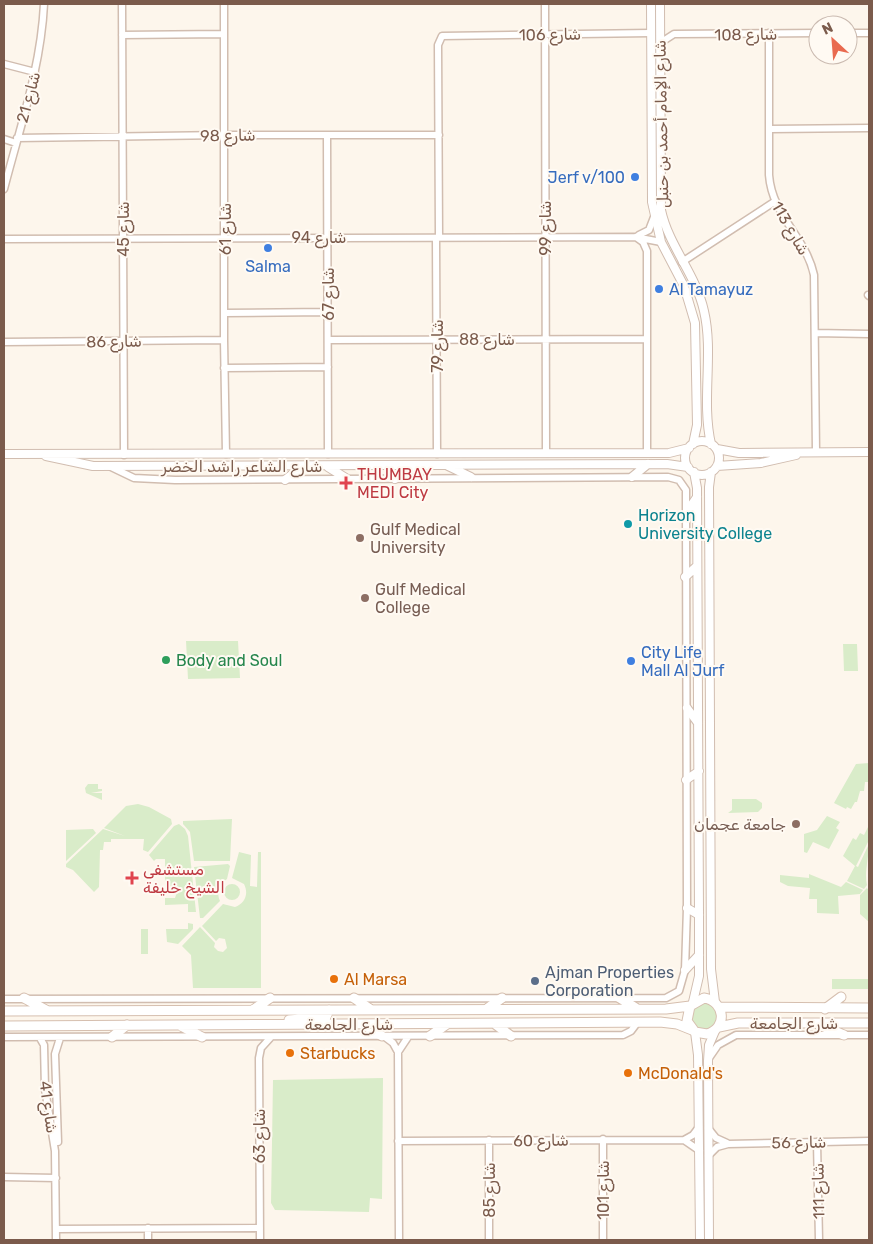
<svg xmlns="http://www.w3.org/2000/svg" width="873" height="1244" viewBox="0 0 873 1244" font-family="Rubik,'Noto Sans Arabic',sans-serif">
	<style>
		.green { fill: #d9ecc9 }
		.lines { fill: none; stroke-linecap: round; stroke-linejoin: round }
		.minor-casing { stroke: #d1bdb0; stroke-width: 9 }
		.tertiary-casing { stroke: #d1bdb0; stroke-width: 10 }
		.secondary-casing { stroke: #d6bfaf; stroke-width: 11 }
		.minor { stroke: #fff; stroke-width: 6 }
		.tertiary { stroke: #fff; stroke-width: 8 }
		.secondary { stroke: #fff; stroke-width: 9 }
		.shop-dot { fill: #3f7fe0; stroke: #fffaf3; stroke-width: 2 }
		.health-dot { fill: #e0444e; stroke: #fffaf3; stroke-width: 2 }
		.culture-dot { fill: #0f9aa8; stroke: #fffaf3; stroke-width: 2 }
		.education-dot { fill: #8d6e63; stroke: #fffaf3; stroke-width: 2 }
		.leisure-dot { fill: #2e9e5b; stroke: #fffaf3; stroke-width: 2 }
		.food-dot { fill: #e8710a; stroke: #fffaf3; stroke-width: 2 }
		.service-dot { fill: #5c6f8a; stroke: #fffaf3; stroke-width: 2 }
		.labels { text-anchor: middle; stroke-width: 4; stroke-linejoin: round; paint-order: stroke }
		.street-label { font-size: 16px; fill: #7b5b4c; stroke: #fffaf3 }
		.shop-label { font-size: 16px; fill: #366cbe; stroke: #fffaf3; text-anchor: start }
		.health-label { font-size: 16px; fill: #be3a42; stroke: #fffaf3; text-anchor: start }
		.culture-label { font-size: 16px; fill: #0d838f; stroke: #fffaf3; text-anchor: start }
		.education-label { font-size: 16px; fill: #785e54; stroke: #fffaf3; text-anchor: start }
		.leisure-label { font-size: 16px; fill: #27864d; stroke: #fffaf3; text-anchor: start }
		.service-label { font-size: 16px; fill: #4e5e75; stroke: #fffaf3; text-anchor: start }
		.food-label { font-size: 16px; fill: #c56008; stroke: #fffaf3; text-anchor: start }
	</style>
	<rect width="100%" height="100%" fill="#fdf6ec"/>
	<path class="green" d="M186,641H238L240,678L188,679Z
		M843,644H857L858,671H844Z
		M869,763V782H865L864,791H860L857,802H855L851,809L847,807L846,809L834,803L856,764Z
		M88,784H98V789H102V791L91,793H102V800L86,793L85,788Z
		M732,799H756L762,803V808L758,812L728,813L732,810Z
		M138,804L149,807L171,819L172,824L148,852L143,850L144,839H111V842H104L103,850H100L99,887L94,892L73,870L66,867V864L103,829L125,836L104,828L126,806Z
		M827,816L840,822L836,828L839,830L829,849L813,842L807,853L804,852V834L817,830Z
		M232,819L230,861H194L190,832L183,824V821Z
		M179,824L185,829L188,836L196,912H188V904L165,905V898H175L176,895L175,892L165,893V859H156L154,861L149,855L174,826Z
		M869,825V840L856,866L858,867L869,844C869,857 864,873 867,885L864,889L847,881L855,866L843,856L853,838L856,840L860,833L864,835Z
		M93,829L96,833L66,861V830Z
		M239,852L251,855L250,886L257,887L258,852H261V988H193L191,955L182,946L200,927L215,943L214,947L218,951L223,952L227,948L225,939L219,938L216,941L202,926L223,904L235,907C245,903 249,894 244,884L232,878Z
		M228,864L230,866L227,879C219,884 216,892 220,901L203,918H200L194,867Z
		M809,874L841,887L846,882L863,890L860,894L838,896L839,914L817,913V899H809L810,888L788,886L780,882V875L809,878Z
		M224 892a8 8 0 1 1 16 0a8 8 0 1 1-16 0Z
		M867,888L869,891V922L860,914V895Z
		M188,923L193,924V929L178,944L167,942L166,929H188Z
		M141,929H148V954H141Z
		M869,941V989H832V979H868Z
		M707,1000L720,1012L715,1027L704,1031L691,1024L690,1009Z
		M383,1078L382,1199L370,1198L369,1212L275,1210L271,1203L273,1080Z"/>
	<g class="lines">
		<g class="minor-casing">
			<path id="minor" d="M122,4L124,455
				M224,4V340L226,454
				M545,4L546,453
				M769,33V175C772,216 806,237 814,275L816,452
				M848,33H869
				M122,35L224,34
				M660,43L674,34L818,33
				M4,64L35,72
				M770,129L869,128
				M327,135L328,454
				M17,138L225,135H439
				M4,139L16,143
				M4,189C20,127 41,67 44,4
				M639,235L649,230L654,217
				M439,237L438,45L442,36L651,33
				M636,237L643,242L647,251V453
				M436,238L437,454
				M4,239L635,237L661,242
				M682,262L774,202
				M868,295L869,296
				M224,313L328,312
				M815,333L869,334
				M328,340L647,339
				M4,342L224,340
				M224,368L328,367
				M4,999L666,998L679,991L685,970L687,908L686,513V490L679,480L668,477L175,480L134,478L109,466
				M4,1037L623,1035L631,1031L637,1023
				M385,1037L393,1043L398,1052L399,1240
				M40,1038L44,1045L45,1089L55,1151L56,1240
				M398,1052L408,1037
				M709,1058L718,1045L736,1035H869
				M708,1128L716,1138L727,1143
				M603,1139V1240
				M684,1140L693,1135L699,1127
				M398,1141L684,1140L700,1151
				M58,1142L55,1054L60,1038
				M817,1142L819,1240
				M708,1156L717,1147L728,1144L869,1141
				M4,1177L56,1178
				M56,1229L260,1228
				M148,1240V1228
				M260,1240L259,1058L261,1048L271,1037
				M489,1240V1140"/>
		</g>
		<g class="tertiary-casing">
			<path id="tertiary" d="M651,4L652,202L661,242L684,286L695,323L697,425L693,444
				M660,4L661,210C669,247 696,274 704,311C714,354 701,400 711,444
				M685 458a17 17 0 1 1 34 0a17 17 0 1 1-34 0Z
				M717,449L739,453L869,452
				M4,454L669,453L689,448
				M46,456L93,466L667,464L688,467
				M448,466L471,477
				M717,466L761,463L796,455
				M328,467L349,480
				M711,472L709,487L711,969L715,1002
				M632,477L648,464
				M395,479L417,466
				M285,480L303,466
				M686,513L697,497
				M685,577L697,566
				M687,708L698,723
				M686,780L699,771
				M687,908L699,915
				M685,970L699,955
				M693,1002L699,976V915L697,488L694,472
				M695,1032L698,1055L700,1240
				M709,1240L708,1061L709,1045L715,1031"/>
		</g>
		<g class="secondary-casing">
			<path id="secondary" d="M618,997L636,1008
				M24,998L46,1010
				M354,998L370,1009
				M720,1007L869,1008
				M488,1008L502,998
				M825,1009L841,997
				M253,1010L270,998
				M4,1011L666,1009L690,1006L704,998C725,1001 728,1028 707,1034L695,1032L687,1021L690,1006
				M289,1020L326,1017L329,1010
				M362,1024L382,1036
				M495,1024L511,1036
				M819,1025L844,1035
				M4,1026L660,1022L677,1024L692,1030
				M181,1026L202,1037
				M719,1027L738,1023H869
				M430,1036L447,1024
				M112,1037L127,1025"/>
		</g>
		<use href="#minor" class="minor"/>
		<use href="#tertiary" class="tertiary"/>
		<use href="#secondary" class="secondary"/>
	</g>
	<g class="shop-dot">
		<circle cx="635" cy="177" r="5"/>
		<circle cx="268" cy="248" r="5"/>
		<circle cx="659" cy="289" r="5"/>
		<circle cx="631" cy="661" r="5"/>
	</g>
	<g class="health-dot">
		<path d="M343.5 475.5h5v5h5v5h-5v5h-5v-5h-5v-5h5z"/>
		<path d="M129.5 870.5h5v5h5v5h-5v5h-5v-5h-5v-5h5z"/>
	</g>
	<circle class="culture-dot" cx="628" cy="524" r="5"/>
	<g class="education-dot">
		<circle cx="360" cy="538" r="5"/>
		<circle cx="365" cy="598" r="5"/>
		<circle cx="796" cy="824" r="5"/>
	</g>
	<circle class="leisure-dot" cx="166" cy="660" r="5"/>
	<g class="food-dot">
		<circle cx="334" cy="979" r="5"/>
		<circle cx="290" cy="1053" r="5"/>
		<circle cx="628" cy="1073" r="5"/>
	</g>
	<circle class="service-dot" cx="535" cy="981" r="5"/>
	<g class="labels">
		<g class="street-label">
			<text transform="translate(550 34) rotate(-1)" y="6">شارع 106</text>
			<text transform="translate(746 34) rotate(-1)" y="6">شارع 108</text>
			<text transform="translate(28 97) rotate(-75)" y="6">شارع 21</text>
			<text transform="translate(661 124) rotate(-91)" y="6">شارع الإمام أحمد بن حنبل</text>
			<text transform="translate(228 135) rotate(-1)" y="6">شارع 98</text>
			<text transform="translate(545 228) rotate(-90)" y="6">شارع 99</text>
			<text transform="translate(791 228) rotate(60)" y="6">شارع 113</text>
			<text transform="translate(123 229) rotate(-90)" y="6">شارع 45</text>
			<text transform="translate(225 229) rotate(-90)" y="6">شارع 61</text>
			<text x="319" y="243">شارع 94</text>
			<text transform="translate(328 294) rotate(-90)" y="6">شارع 67</text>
			<text x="487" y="345">شارع 88</text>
			<text transform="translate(114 341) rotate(-1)" y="6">شارع 86</text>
			<text transform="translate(437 346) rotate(-90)" y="6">شارع 79</text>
			<text x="242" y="472">شارع الشاعر راشد الخضر</text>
			<text x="794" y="1029">شارع الجامعة</text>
			<text x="349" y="1030">شارع الجامعة</text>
			<text transform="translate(49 1107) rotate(82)" y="6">شارع 41</text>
			<text transform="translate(259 1136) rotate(-90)" y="6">شارع 63</text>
			<text transform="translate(541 1140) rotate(-1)" y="6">شارع 60</text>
			<text transform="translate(799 1142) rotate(-1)" y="6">شارع 56</text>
			<text transform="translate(489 1190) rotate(-90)" y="6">شارع 85</text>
			<text transform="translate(603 1190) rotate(-90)" y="6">شارع 101</text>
			<text transform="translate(818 1191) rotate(-91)" y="6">شارع 111</text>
		</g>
		<g class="shop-label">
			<text x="625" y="183" text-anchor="end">Jerf v/100</text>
			<text x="268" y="272" text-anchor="middle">Salma</text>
			<text x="669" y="295">Al Tamayuz</text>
			<text x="641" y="658">City Life<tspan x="641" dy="18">Mall Al Jurf</tspan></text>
		</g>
		<g class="health-label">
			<text x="357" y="480">THUMBAY<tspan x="357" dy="18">MEDI City</tspan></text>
			<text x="143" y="875">مستشفى<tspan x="143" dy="18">الشيخ خليفة</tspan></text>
		</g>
		<g class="culture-label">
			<text x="638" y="521">Horizon<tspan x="638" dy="18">University College</tspan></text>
		</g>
		<g class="education-label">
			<text x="370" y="535">Gulf Medical<tspan x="370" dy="18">University</tspan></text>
			<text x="375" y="595">Gulf Medical<tspan x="375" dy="18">College</tspan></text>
			<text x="786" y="830" text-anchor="end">جامعة عجمان</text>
		</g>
		<g class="leisure-label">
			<text x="176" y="666">Body and Soul</text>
		</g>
		<g class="service-label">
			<text x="545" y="978">Ajman Properties<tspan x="545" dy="18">Corporation</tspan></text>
		</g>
		<g class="food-label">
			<text x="344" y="985">Al Marsa</text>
			<text x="300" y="1059">Starbucks</text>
			<text x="638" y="1079">McDonald's</text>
		</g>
	</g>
	<rect width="873" height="1244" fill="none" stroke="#7b5b4c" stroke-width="10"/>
	<g transform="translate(833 40) rotate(334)"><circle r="24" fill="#fffaf3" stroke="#cabab0"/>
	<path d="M0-4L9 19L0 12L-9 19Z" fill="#e96a4f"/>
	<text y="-8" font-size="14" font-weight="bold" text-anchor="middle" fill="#7b5b4c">N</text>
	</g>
</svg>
